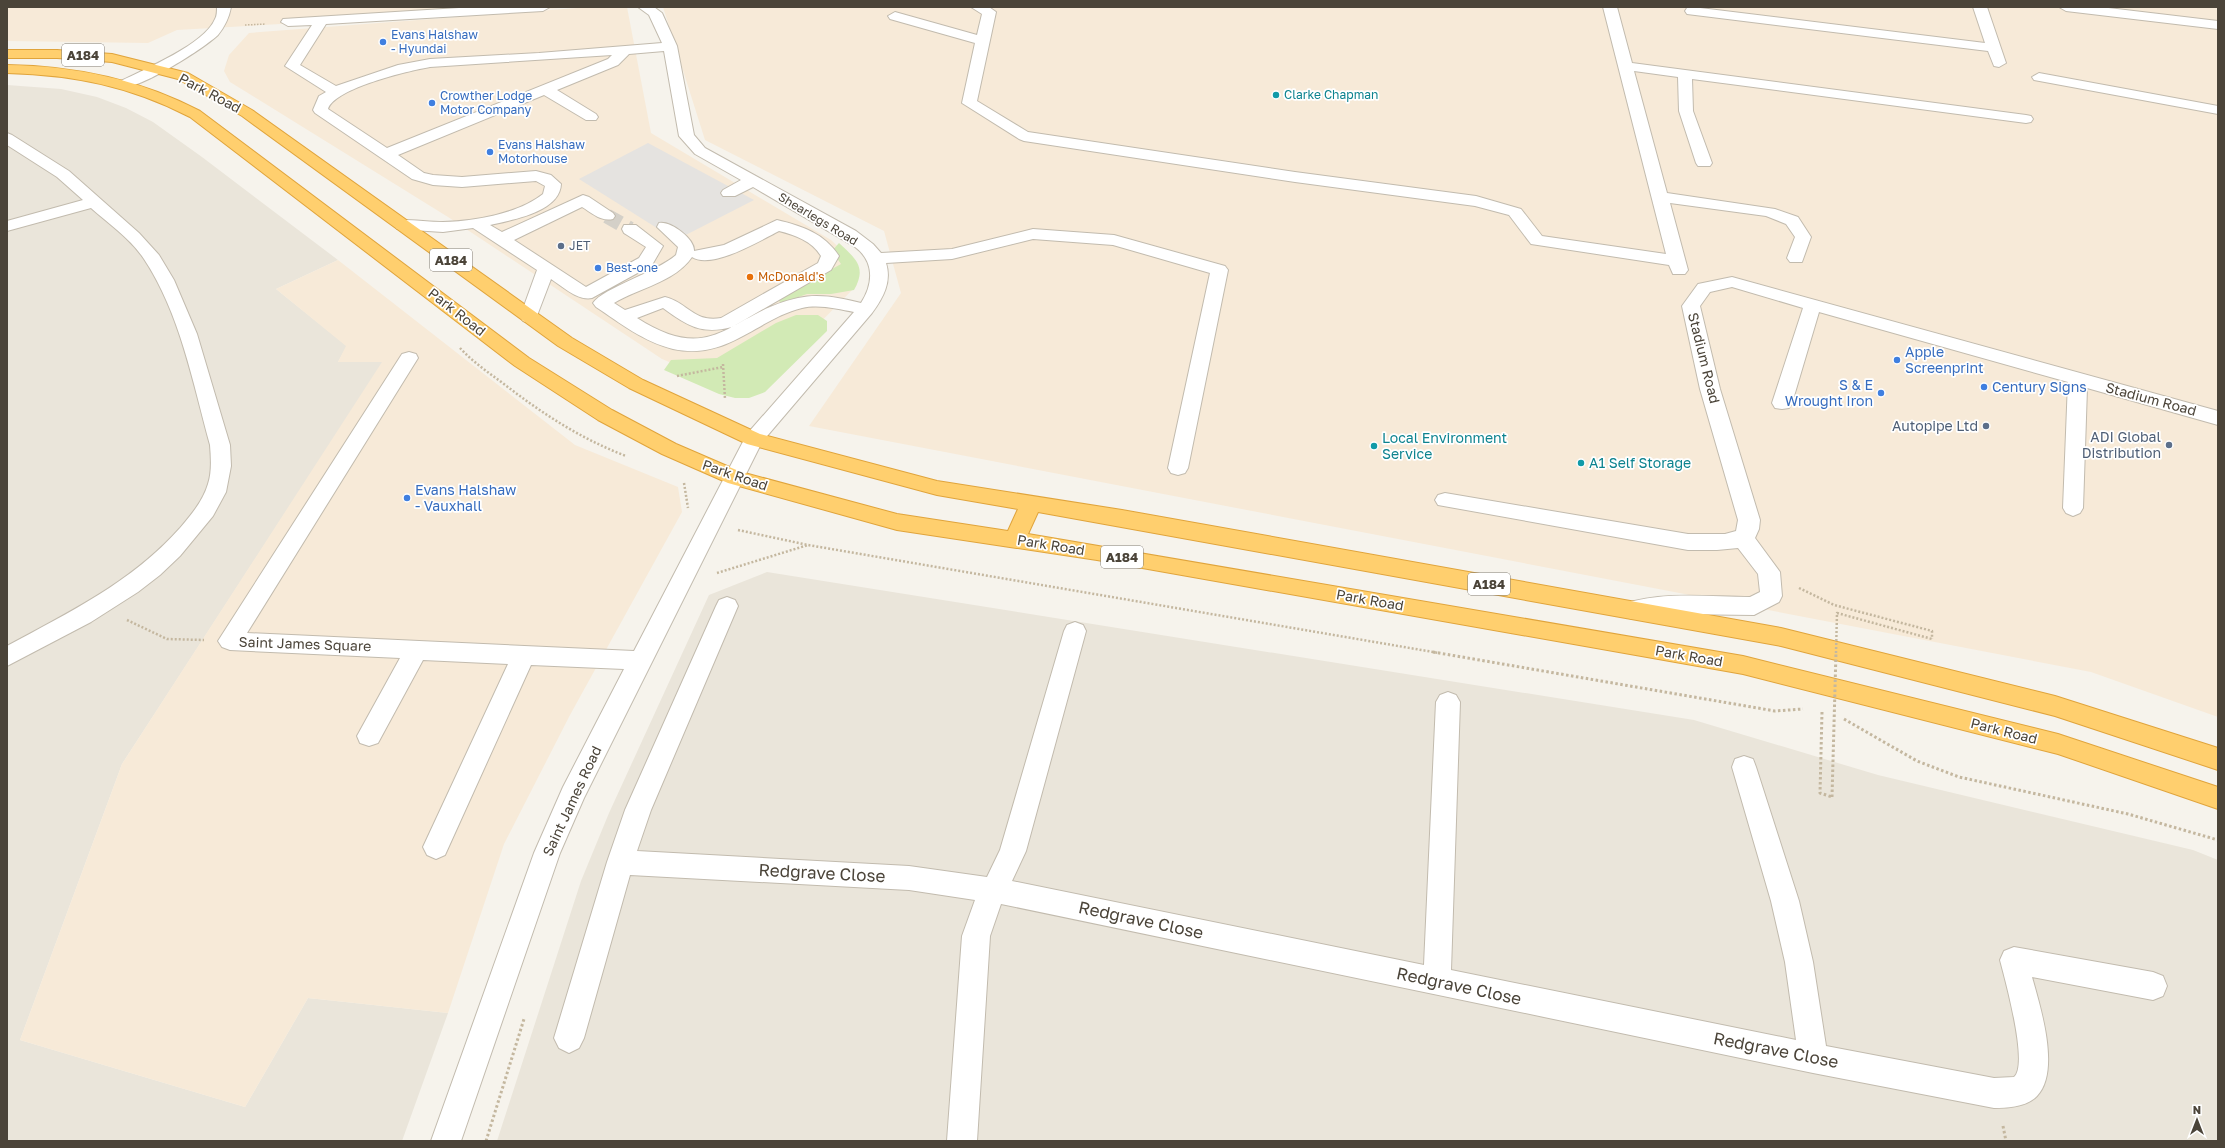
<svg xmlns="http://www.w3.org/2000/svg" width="2225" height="1148" viewBox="0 0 2225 1148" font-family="'Golos Text',sans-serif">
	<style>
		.residential { fill: #eae5da }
		.commercial { fill: #f7ead8 }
		.green { fill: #d2eab5 }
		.parking { fill: #e5e3e0 }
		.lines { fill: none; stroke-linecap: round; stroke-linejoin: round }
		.minor-tunnel { stroke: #d4d0c8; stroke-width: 15; stroke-dasharray: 15 8; stroke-linecap: butt }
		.minor-casing { stroke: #c2bbae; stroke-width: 2 }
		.highway-casing { stroke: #e0a43c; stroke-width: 2 }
		.path-far2 { stroke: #c4b79f; stroke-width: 1.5; stroke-dasharray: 1.5 1.5; stroke-linecap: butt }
		.path-far1 { stroke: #c4b79f; stroke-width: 2.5; stroke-dasharray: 2 2; stroke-linecap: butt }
		.path { stroke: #c4b79f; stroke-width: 3; stroke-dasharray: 2.5 2.5; stroke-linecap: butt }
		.minor { fill: #fff; fill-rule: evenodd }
		.highway { fill: #ffcf6e; fill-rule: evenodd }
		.path-bridge-far1 { stroke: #c4b79f; stroke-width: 2.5; stroke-dasharray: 2 2; stroke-linecap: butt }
		.path-bridge { stroke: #c4b79f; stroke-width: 3; stroke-dasharray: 2.5 2.5; stroke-linecap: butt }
		.shop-dot { fill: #3f7fe0; stroke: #fff; stroke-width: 1.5 }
		.culture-dot { fill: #0f9aa8; stroke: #fff; stroke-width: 1.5 }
		.service-dot { fill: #5c6f8a; stroke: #fff; stroke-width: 1.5 }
		.food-dot { fill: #e8710a; stroke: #fff; stroke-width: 1.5 }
		.labels { text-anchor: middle; stroke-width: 3.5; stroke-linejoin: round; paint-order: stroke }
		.far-shop-label { font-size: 12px; fill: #366cbe; stroke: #fff; text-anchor: start }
		.far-culture-label { font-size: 12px; fill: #0d838f; stroke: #fff; text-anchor: start }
		.far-street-label { font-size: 12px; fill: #4b4439; stroke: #fff }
		.far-service-label { font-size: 12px; fill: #4e5e75; stroke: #fff; text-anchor: start }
		.far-food-label { font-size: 12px; fill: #c56008; stroke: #fff; text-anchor: start }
		.shield { fill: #fff; stroke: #817c74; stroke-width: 1 }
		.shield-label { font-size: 13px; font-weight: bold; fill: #4b4439 }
		.street-label { font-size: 14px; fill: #4b4439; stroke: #fff }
		.shop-label { font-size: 14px; fill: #366cbe; stroke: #fff; text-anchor: start }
		.service-label { font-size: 14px; fill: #4e5e75; stroke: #fff; text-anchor: end }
		.culture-label { font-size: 14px; fill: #0d838f; stroke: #fff; text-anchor: start }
		.near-street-label { font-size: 17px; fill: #4b4439; stroke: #fff }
	</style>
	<rect width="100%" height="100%" fill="#f6f3ec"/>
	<path class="residential" d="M7,85L61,89L97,97L126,108L153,122L202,157L338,260L276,289L347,346L338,362H383L122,764L20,1040L245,1107L308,998L448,1013L402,1141H7Z
		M767,572L1694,720L1878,775L2193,850L2218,860V1141H497L581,881L609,813L709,595Z"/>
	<path class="commercial" d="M7,7H578L177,30L148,43L7,41Z
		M590,7H627L651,133L831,240L851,259L857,285L749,395L662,359L448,217L230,82L224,71L229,55L249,33Z
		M663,7H2218V717L2091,672L809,426L901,293L884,231L705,140Z
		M338,260L575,445L678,487L682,512L570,715L504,844L448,1013L308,998L245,1107L20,1040L122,764L382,362H338L346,346L276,289Z"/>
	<path class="green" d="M839,243C856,259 867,267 854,290L831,294H807L782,303L777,300L841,264L832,251Z
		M796,315H818L827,321V331L765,392L749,398H735L719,394L664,370L671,360L717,358L776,323Z"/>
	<path class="parking" d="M648,143L754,200L676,240L579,179Z"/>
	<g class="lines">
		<path class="minor-tunnel" d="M607,216L630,229"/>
		<g class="minor-casing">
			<path id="minor" d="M217,7H231C229,18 225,26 218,35C204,48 138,91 121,87L119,84L121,81C145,69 205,44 215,19C217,16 217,11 217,7Z
				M475,7H550L543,11L326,24L300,65L336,86L398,65L430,59L539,53L662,43L649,15L638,7H654L662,13L677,46L694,135L705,148L856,231L873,244L881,253L952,249L1033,229L1114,235L1225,266L1228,270L1188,468L1185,473L1178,475L1171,473L1168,468L1210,273L1113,245L1033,239L952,259L886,263C892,282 883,298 872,313L762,442L584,798L560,853L461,1141H431L534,853L563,787L624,669L531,665L445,855L436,859L427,855L423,847L508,664L423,660L378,743L369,746L360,743L357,736L400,658L230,650L222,647L218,641L402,354L409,352L416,354L418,358L247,633L634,651L747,434L854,312C838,309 819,304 802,308C757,319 727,361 673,349C644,342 620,323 596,307L593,303C603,288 657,272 676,255L678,247L657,227L659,223C671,221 695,239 694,251L724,245L777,220C802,226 824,233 839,256L831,270L732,327C702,335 687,326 663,308L637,318C715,368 729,313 798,298C819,293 841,298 861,303C874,283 874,261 855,247L753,187L735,196H723L721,193L723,190L741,180L695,154L679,136L664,51L629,54L618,65L557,90L596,114L598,117L596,120H586L544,95L398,155L424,173L433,175L462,177L536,171L551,175L561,184C560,212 512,220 490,225L502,232L583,195L589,197L613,213L615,216L613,219C601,222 592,213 582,207L514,240L586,287L639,258L646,247L624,233L622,229L624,225H636L663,246L652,265L592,298C578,301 563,287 551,279L535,321L529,323L523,321L520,317L537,270L473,228L443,232L397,229L395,225L397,221L403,220C416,220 430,222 443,222C474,221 518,214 543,194L545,186L536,181L462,187L433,185L412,179L315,113L313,110L319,96L326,92L285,66L312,25L288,26L281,22L283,19ZM612,55L608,59L387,148L328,109C335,88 408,71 430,67ZM779,231C795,235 812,241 821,256L818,263L721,318C694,323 687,302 665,297L625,310L614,303C639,288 675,282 692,257C712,270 761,240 779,231Z
				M971,7H989L996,12L977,101L1028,132L1295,172L1476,196L1521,209L1542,236L1666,254L1603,7H1617L1632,63L2026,115L2031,116L2033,119L2031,122L2026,123L1692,79L1693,111L1712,163L1710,166H1698L1696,163L1679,111L1678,77L1634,71L1667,193L1775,209L1798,217L1811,237L1802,262H1790L1787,258L1795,237L1786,224L1766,216L1670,203L1688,270L1685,274H1673L1669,265L1531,244L1509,215L1475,206L1295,182L1024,141L1019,139L962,103L975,43L890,19L888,16L895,12L977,35L982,14Z
				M1692,7L1985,43L1973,7H1987L2006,63L1999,67L1994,66L1988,51L1687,14L1685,11L1687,8Z
				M2059,7H2100L2218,21V29L2066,11Z
				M2039,73L2218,106V114L2034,80L2032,77Z
				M7,133L12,135L69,171L139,233L159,255L174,280L197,334L230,445L231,466L226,492L213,516L180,556L160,575L138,592L91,622L7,666V646C70,612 132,582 180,528C191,515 203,501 208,484C212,472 211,458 210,445C193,383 180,313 144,259C131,239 109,224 91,208L7,231V221L83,200L57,177L7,145Z
				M1732,277L2218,411V425L2087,388L2083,508L2080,513L2073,516L2066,513L2063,508L2068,382L1819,312L1792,403L1789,408L1782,409L1775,408L1772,403L1803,308L1732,287L1710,292L1700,306L1720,389L1760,520L1759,529L1755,538L1780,572L1782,596L1779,602L1754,615L1676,614L1632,619L1624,616L1621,610L1624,604C1663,591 1710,597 1750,597L1760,592L1758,574L1738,548L1717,550H1688L1438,505L1435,500L1438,495L1445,493L1688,534H1725L1736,531L1738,520L1700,389L1682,306L1698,284Z
				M727,597L735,600L738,606L651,810L637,851L909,866L987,877L1000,850L1064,631L1067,625L1075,622L1083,625L1086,631L1026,851L1012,881L1424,965L1436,702L1440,695L1448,692L1456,695L1460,702L1451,970L1796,1040L1785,962L1771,901L1732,767L1735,759L1744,756L1753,759L1756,767L1799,901L1813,962L1826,1046L1994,1078L2014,1077C2029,1065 2005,979 2000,960L2004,951L2014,947L2153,972L2163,976L2167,986L2163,996L2153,1000L2032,977C2040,1006 2061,1071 2037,1096C2027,1107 2008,1108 1994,1108L1813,1073L1001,904L990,936L977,1141H947L962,936L975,900L909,890L630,875L584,1038L579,1048L569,1053L559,1048L554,1038L607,862L625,810L716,606L719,600Z"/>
		</g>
		<g class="highway-casing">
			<path id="highway" d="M7,50H57L112,54L188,73L252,110L572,338L643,380L760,434L937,481L1122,510L1781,628L2055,696L2218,748V770L2055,716L1781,646L1038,512L1028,534L1743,656L2058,734L2218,787V809L2058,754L1743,674L1097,560L897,530L728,483L662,454L598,420L515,366L190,117C129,86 75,75 7,73V65C76,66 139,79 200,111L529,358L612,410L676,444L741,472L897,514L1008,531L1018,509L937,495L747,444L629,388L558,346L242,116L178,79L112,62L57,58H8Z"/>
		</g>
		<path class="path-far2" d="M245,25L266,24"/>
		<path class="path-far1" d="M460,348C472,361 486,371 500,381C540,412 579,438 626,456
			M723,364L725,399
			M677,376L723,367
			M684,483L688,508
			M738,530L808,545L1439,653
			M717,573L808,545
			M1799,588L1834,605L1932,631V639
			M127,620L167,639L204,640"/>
		<path class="path" d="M1433,652L1775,711L1803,709
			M1822,712L1820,793L1832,797
			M1844,719L1917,761L1959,777L2128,814L2218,840
			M2003,1126L2006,1141
			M486,1141L524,1019"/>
		<use href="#minor" class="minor"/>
		<use href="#highway" class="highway"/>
		<path class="path-bridge-far1" d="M1836,653L1837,613L1932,639"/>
		<path class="path-bridge" d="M1832,797L1836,652"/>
	</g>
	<g class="shop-dot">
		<circle cx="383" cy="42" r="4"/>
		<circle cx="432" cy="103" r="4"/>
		<circle cx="490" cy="152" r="4"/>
		<circle cx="598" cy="268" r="4"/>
		<circle cx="1897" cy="360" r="4"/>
		<circle cx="1984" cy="387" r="4"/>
		<circle cx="1881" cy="393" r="4"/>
		<circle cx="407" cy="498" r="4"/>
	</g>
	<g class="culture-dot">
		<circle cx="1276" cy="95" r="4"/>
		<circle cx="1374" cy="446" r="4"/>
		<circle cx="1581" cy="463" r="4"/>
	</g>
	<g class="service-dot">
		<circle cx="561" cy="246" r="4"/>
		<circle cx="1986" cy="426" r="4"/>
		<circle cx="2169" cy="445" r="4"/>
	</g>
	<circle class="food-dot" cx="750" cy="277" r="4"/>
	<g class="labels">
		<g class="far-shop-label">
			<text x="391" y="39">Evans Halshaw<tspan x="391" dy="14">- Hyundai</tspan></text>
			<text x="440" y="100">Crowther Lodge<tspan x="440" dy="14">Motor Company</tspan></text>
			<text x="498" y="149">Evans Halshaw<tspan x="498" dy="14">Motorhouse</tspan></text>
			<text x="606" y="272">Best-one</text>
		</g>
		<g class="far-culture-label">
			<text x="1284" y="99">Clarke Chapman</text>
		</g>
		<g class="far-street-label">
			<text transform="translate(818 219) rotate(31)" y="4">Shearlegs Road</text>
		</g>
		<g class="far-service-label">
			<text x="569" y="250">JET</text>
		</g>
		<g class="far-food-label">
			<text x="758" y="281">McDonald's</text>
		</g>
		<g class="shield">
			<rect x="62" y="44" width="42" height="22" rx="3"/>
			<rect x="430" y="249" width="42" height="22" rx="3"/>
			<rect x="1101" y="546" width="42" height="22" rx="3"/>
			<rect x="1468" y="573" width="42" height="22" rx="3"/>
		</g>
		<g class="shield-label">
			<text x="83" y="60">A184</text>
			<text x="451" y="265">A184</text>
			<text x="1122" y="562">A184</text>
			<text x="1489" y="589">A184</text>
		</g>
		<g class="street-label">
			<text transform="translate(210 93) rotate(28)" y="5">Park Road</text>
			<text transform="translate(457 312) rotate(38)" y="5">Park Road</text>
			<text transform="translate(1704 358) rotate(76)" y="5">Stadium Road</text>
			<text transform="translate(2151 399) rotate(15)" y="5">Stadium Road</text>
			<text transform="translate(735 475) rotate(19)" y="5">Park Road</text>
			<text transform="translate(1051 545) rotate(9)" y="5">Park Road</text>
			<text transform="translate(1370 600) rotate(10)" y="5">Park Road</text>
			<text transform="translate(305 644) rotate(2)" y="5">Saint James Square</text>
			<text transform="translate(1689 656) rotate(10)" y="5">Park Road</text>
			<text transform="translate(2004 731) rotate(14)" y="5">Park Road</text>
			<text transform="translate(572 801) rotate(-65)" y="5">Saint James Road</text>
		</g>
		<g class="shop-label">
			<text x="1905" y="357">Apple<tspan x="1905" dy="16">Screenprint</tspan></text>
			<text x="1873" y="390" text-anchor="end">S &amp; E<tspan x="1873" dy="16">Wrought Iron</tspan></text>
			<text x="1992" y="392">Century Signs</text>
			<text x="415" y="495">Evans Halshaw<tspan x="415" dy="16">- Vauxhall</tspan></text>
		</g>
		<g class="service-label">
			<text x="1978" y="431">Autopipe Ltd</text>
			<text x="2161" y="442">ADI Global<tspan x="2161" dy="16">Distribution</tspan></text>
		</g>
		<g class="culture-label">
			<text x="1382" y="443">Local Environment<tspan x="1382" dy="16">Service</tspan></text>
			<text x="1589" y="468">A1 Self Storage</text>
		</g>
		<g class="near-street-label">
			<text transform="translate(822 873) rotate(3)" y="6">Redgrave Close</text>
			<text transform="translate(1141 920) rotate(12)" y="6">Redgrave Close</text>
			<text transform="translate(1459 986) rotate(12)" y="6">Redgrave Close</text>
			<text transform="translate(1776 1050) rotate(11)" y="6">Redgrave Close</text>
		</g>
	</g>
	<rect width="2225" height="1148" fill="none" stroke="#4b4439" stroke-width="16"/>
	<g transform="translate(2197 1120)" stroke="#ffffff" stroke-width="3" paint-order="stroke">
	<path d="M0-3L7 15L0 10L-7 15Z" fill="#4b4439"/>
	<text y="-6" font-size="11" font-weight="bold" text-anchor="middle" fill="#4b4439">N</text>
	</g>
</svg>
